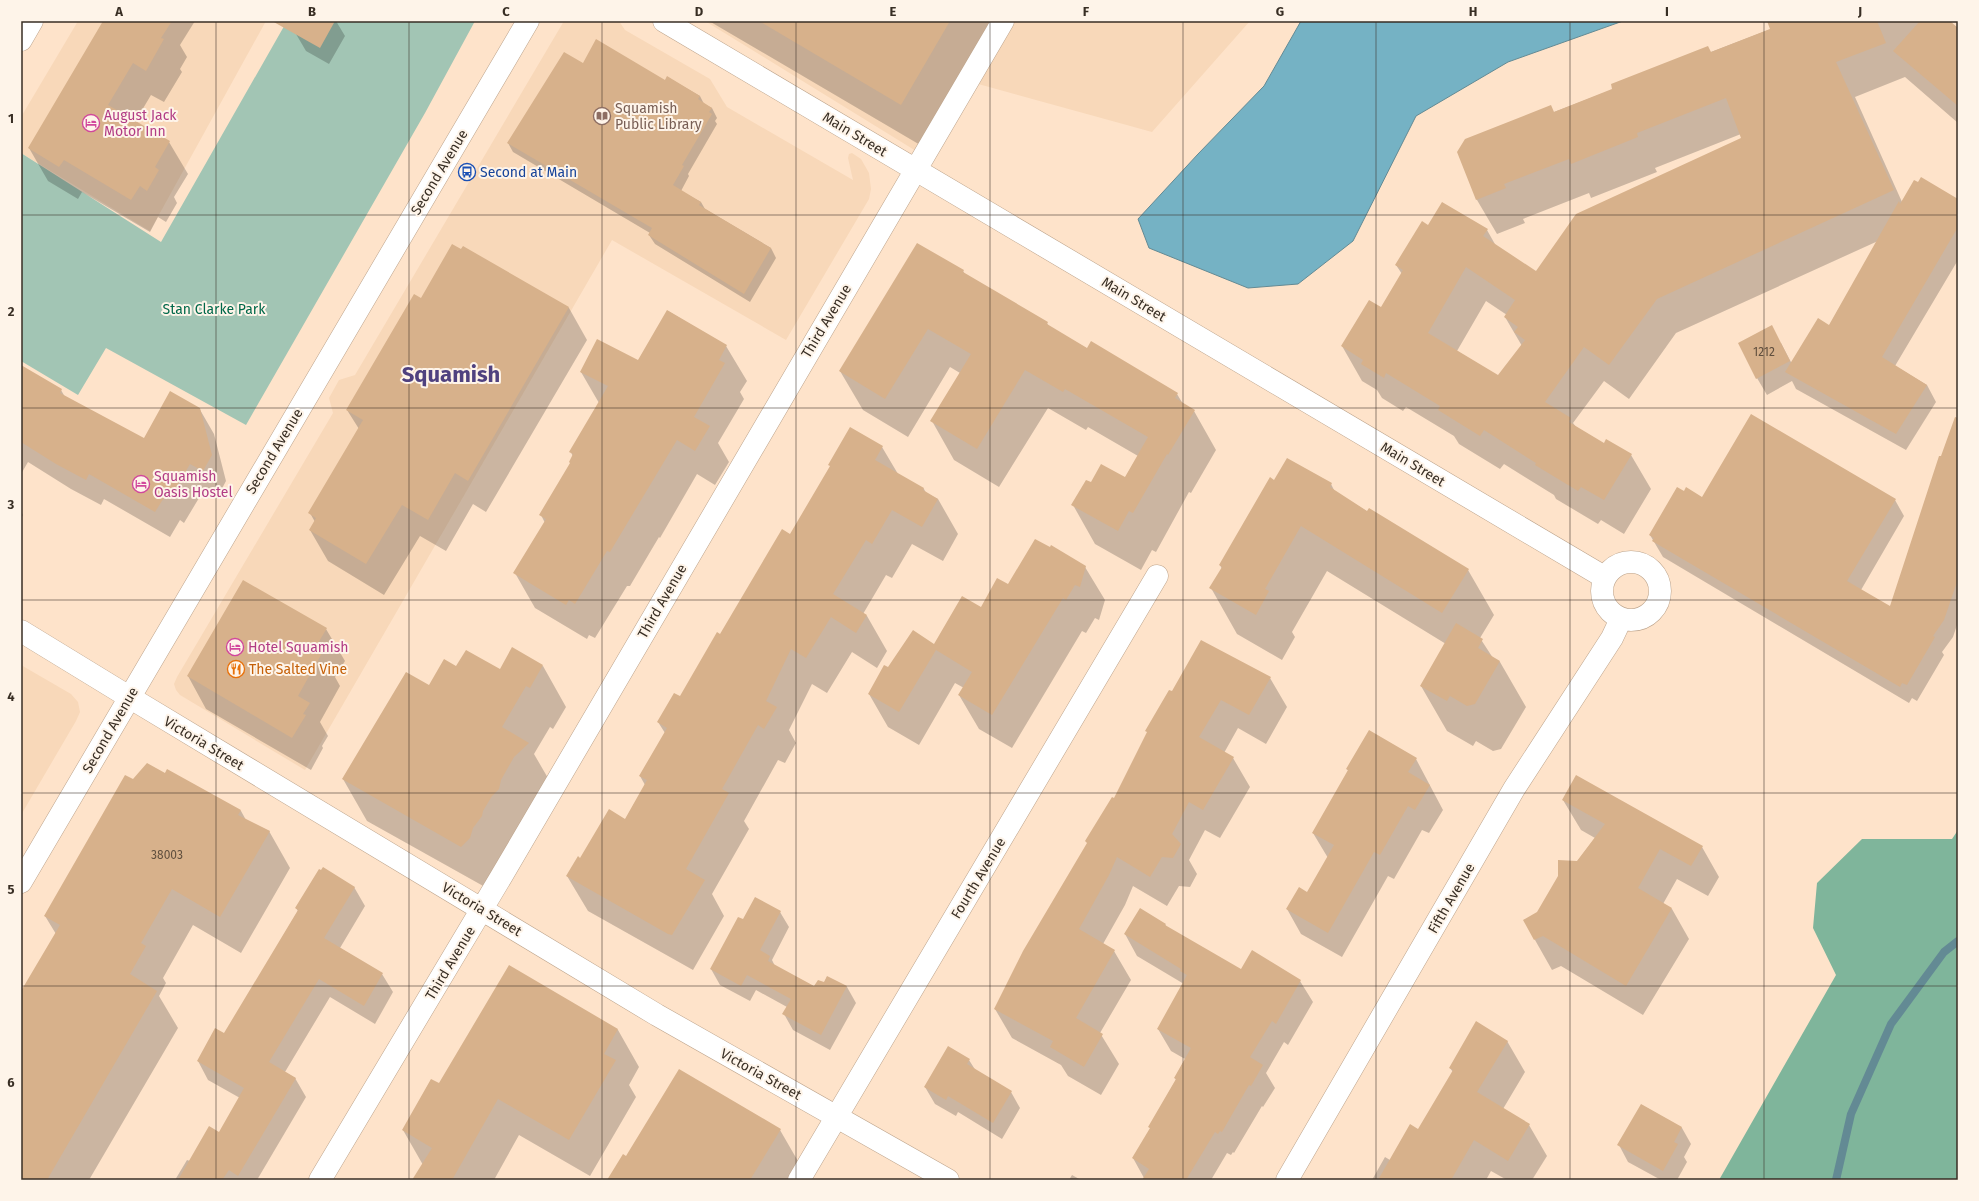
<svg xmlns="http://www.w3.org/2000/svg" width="1979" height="1201" viewBox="0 0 1979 1201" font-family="'Fira Sans',sans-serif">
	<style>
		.built { fill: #f8d8b9 }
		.green { fill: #a2c5b4 }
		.forest { fill: #7fb59b }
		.water { fill: #75b2c4; stroke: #638a94 }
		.shadow { fill: #0003; fill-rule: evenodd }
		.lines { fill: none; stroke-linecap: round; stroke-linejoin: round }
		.stream { stroke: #638a94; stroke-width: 8 }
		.building { fill: #d7b18b; fill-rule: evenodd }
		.minor-casing { stroke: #bda48c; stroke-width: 23 }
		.tertiary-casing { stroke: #bda48c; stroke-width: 23 }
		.minor { stroke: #fff; stroke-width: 22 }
		.tertiary { stroke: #fff; stroke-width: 22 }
		.grid { fill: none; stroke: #382e24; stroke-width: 1; stroke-opacity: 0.55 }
		.labels { text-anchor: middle; stroke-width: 4; stroke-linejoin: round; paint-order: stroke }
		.number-label { font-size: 12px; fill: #604f3e }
		.education-label { font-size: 14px; fill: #785e54; stroke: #fef4e9; text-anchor: start }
		.hotel-label { font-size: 14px; fill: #b23c85; stroke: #fef4e9; text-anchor: start }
		.street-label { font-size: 14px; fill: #382e24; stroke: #fef4e9 }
		.transit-label { font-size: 14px; fill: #164399; stroke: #fef4e9; text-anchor: start }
		.park-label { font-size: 14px; fill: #006849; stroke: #fef4e9 }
		.food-label { font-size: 14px; fill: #c56008; stroke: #fef4e9; text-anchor: start }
		.town-label { font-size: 22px; font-weight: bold; fill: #4f417f; stroke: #fef4e9 }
		.neatline { fill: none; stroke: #382e24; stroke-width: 1.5 }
		.grid-label { font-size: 13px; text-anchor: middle; font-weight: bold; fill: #382e24 }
	</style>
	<rect width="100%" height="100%" fill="#fee3ca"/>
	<path class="built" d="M78,21H266L150,231L21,153V117Z
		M564,21H619L625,30L710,79L727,107L853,180L848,158L849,154L852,153L861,159L869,173L871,189L869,199L786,340L612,240L305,770L180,695L176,690L174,684L177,677L333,413L329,398L339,380L355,375Z
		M705,21H1250L1152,132L971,82L916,151Z
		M21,665L71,694L78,702L80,712L76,721L21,815Z"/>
	<path class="green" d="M287,21H475L425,113L246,425L106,348L78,395L21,361V153L161,242Z"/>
	<path class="forest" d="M1958,830V1180H1719L1836,975L1813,928L1817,883L1862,839H1952Z"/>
	<path class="water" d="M1301,21H1623L1508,62L1416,116L1353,241L1298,284L1248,288L1149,248L1138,219L1198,154L1264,86Z"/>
	<path class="shadow" d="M105,21H195L180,45L187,57L180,69L182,72L164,102L151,95L135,122L169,142L188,174L174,197L177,203L166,222L158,217L150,232L82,192L78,199L48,181L29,148Z
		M304,21H336L345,36L329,64L306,51L296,34Z
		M709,21H1002L927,149Z
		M1778,21H1948L1958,29V123L1905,77L1855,97L1902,202L1958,200V260L1895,366L1927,385L1936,402L1906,450L1796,389L1792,381L1767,395L1757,378L1781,343L1792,364L1829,326L1878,241L1676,333L1629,399L1604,381L1573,423L1576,427L1604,444L1631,455L1651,489L1624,534L1601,520L1598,524L1556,499L1554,495L1504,464L1500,469L1459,444L1454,436L1406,407L1403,411L1382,398L1377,390L1362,381L1342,346L1382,309L1402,274L1396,265L1429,226L1487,230L1496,246L1536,272L1742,138L1741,134L1655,168L1657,172L1591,198L1589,193L1523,219L1525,223L1497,234L1477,200L1458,152L1554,112L1771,29ZM1486,301L1507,315L1505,317L1522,346L1499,377L1457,351Z
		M584,65L665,81L667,77L700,96L704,104L712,108L717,118L715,121L717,124L688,174L689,176L681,191L701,202L705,209L771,248L776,258L750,302L655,244L649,235L650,233L513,152L508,143Z
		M463,247L569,308L587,340L486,512L473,504L446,551L420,536L384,595L328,561L310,530L315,522L310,513L359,429L347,410L421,299Z
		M963,271L966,276L1047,323L1049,327L1088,349L1177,394L1183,404L1194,411L1216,450L1191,493L1189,492L1156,552L1152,550L1141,570L1095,544L1073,505L1091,484L1125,478L1138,456L1088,427L1086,430L1048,408L999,487L954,460L932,421L960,373L950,367L908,437L863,410L840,371Z
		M668,311L726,346L747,381L740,392L744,399L718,443L729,462L715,485L697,474L660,538L659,537L630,586H627L595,638L589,635L587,639L535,608L515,573L545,523L541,515L571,464L573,457L571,452L599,403L581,372L638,361Z
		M21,366L61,390L65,397L144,439L199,408L214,434L226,481L218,496L205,488L184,523L180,520L170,537L104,499L101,505L71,489L28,462L21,474Z
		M882,447L898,474L924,489L926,493L938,499L958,534L943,561L912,544L892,578L886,575L863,614L867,616L887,651L877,668L852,652L827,693L812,684L789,730L796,743L785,763L778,760L744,821L749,829L712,894L724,916L693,970L588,911L567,876L581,859L625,820L645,785L640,776L665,733L658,722L680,698L721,635L790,535Z
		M1958,460V622L1953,637L1942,652L1944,655L1917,701L1912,698L1909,703L1663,557L1650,535L1684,492L1702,499L1895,500L1904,516L1861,590L1890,607Z
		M1274,481L1331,484L1335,492L1368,512L1468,570L1494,615L1480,638L1493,658L1500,662L1526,707L1501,749L1493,751L1476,741L1473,746L1447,731L1421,686L1446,644L1327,571L1292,632L1295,637L1282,660L1237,634L1211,588L1222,569L1220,565Z
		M21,511L23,515L21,519Z
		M1085,567L1105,600L1099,620L1095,618L1086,633L1082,631L1012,748L979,729L959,695L964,688L955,683L919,745L888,727L869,694L888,669L935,645L1008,586Z
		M326,629L345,661L335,677L340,686L320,722L328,736L322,746L323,748L311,770L206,709L188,676Z
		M543,666L566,707L553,729L550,727L534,754L552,785L485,887L367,821L343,779L429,686L457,668L500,671Z
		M1270,678L1287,707L1266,744L1238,728L1224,753L1233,758L1250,787L1220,838L1205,830L1189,860L1197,874L1190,887L1179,886L1167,906L1133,886L1125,905L1103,944L1114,951L1131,980L1100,1033L1119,1064L1101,1095L1068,1076L1061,1065L1012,1038L995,1009L1114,800L1148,734L1147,731Z
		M1416,759L1443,810L1429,833L1422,830L1394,879L1388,876L1342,957L1301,934L1287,909L1308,893L1328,858L1313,833L1349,772L1347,769Z
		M167,770L241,811L246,820L269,831L290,868L241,953L193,925L163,978L166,983L159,996L178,1028L89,1180H21V993L56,934L45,916L133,780L165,774Z
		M1563,800L1702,847L1719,877L1708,896L1677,879L1663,904L1672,909L1689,939L1643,1015L1561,966L1552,970L1535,940L1538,913L1595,838L1581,830Z
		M354,887L365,906L340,948L382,974L393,992L375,1024L330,997L285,1072L295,1078L306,1097L257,1180H175L187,1160L190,1161L219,1133L240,1098L208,1080L198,1061L225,1034L298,911L296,908Z
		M780,912L789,927L772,960L775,966L815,987L824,983L827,977L847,987L856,1003L830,1050L793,1030L784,1014L787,1007L756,990L750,1001L720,985L711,969L743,920Z
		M1165,924L1167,928L1241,970L1300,981L1313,1002L1288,1045L1284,1042L1266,1073L1275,1088L1263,1107L1262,1106L1234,1153L1233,1152L1231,1155L1227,1153L1211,1180H1143L1144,1178L1133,1158L1151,1129L1149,1127L1176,1080L1175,1078L1185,1059L1171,1051L1158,1029L1184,984L1137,956L1125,934Z
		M509,967L618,1030L639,1067L629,1085L636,1097L590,1176L519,1135L494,1180H414L423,1165L403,1130L431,1080L440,1085Z
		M1507,1041L1525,1072L1503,1109L1529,1125L1547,1156L1532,1180H1507L1491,1171L1486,1180H1372L1385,1157L1390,1160L1419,1131L1453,1072L1450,1068Z
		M969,1060L976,1071L1011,1092L1020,1108L1002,1139L958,1112L956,1116L935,1104L925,1087Z
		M1642,1105L1682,1128L1691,1144L1684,1157L1687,1162L1677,1180H1661L1628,1162L1619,1145Z
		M780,1130L806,1175L803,1180H608L627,1158Z
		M1072,1175L1081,1180H1069Z"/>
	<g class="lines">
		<path class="stream" d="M1836,1180L1851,1114L1891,1024L1944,952L1958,941"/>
	</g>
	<path class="building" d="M103,21H172L161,38L164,39L146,71L133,63L108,105L170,141L155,167L159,170L147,191L140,186L131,200L64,160L59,167L28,148Z
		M272,21H335L320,48Z
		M759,21H950L901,105Z
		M1767,21H1877L1886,43L1836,62L1894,190L1657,299L1609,365L1584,347L1545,402L1571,418L1569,422L1604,443L1606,439L1632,454L1604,500L1581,487L1578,491L1535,465L1536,463L1484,430L1480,436L1438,410L1440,406L1386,373L1384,378L1361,364L1363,360L1341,346L1369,300L1381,307L1403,270L1395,265L1422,221L1428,225L1442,202L1488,229L1483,236L1536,271L1576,214L1741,138L1726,98L1637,133L1638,137L1571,164L1569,159L1504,184L1506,188L1476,200L1457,152L1465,139L1551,105L1554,112L1612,89L1611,84L1708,46L1711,52L1770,29ZM1466,267L1515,300L1504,317L1518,327L1514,332L1525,340L1498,375L1428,333Z
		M1920,21H1950L1958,28V106L1893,51Z
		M596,39L665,80L667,76L700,96L698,99L712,108L709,112L712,114L682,165L684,166L673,185L701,202L699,205L771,248L744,294L648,235L652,228L507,143L564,52L583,63Z
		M1921,177L1958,199V227L1882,357L1927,385L1896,434L1785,372L1818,318L1829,325L1899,201L1900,204L1914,180L1918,182Z
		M917,243L964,270L963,272L1048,322L1047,324L1087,348L1091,341L1178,393L1175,398L1195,410L1168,455L1167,454L1133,513L1129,511L1118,531L1071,505L1086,480L1091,482L1101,464L1125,477L1148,437L1065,389L1063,392L1025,370L977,449L930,421L971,354L928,329L885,399L839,371Z
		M452,244L461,249L463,246L569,307L468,481L455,473L428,520L402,505L366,564L309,530L316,518L308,513L363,420L346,410L414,294L421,298Z
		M667,310L727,345L719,360L725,363L694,417L710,426L695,451L677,440L610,552L607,551L575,604L569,600L566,605L513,573L546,519L539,515L570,463L569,462L573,454L569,452L608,386L580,372L597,339L638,360Z
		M1772,325L1790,361L1756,379L1738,343Z
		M21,365L62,389L60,393L144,438L170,391L200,408L212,455L203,471L190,464L170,498L165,496L155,512L89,474L86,480L56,464L21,442Z
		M1751,414L1896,499L1847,581L1890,606L1939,456H1941L1955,417L1958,418V579L1944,620L1933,636L1935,637L1907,685L1902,683L1900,687L1652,541L1654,538L1649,535L1677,487L1684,491L1686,487L1702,497Z
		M850,427L883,446L875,460L924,488L923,490L938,499L922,527L892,510L872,544L866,540L833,594L867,615L856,633L831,617L806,658L791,649L766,701L777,707L764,729L758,725L722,789L729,793L686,869L705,880L672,935L668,934L566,876L578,856L580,858L609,809L625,819L647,780L639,776L667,728L657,722L674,693L680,696L717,632L720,634L782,529L790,534L830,466L828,465Z
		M1287,458L1332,483L1330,487L1367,511L1369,508L1469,569L1442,613L1301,526L1265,589L1269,591L1256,615L1209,588L1222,567L1219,565L1270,477L1274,480Z
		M1035,539L1050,547L1051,545L1086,566L1080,587L1075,585L1066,600L1063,598L992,715L958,695L972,672L936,650L899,712L868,694L884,665L888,667L913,630L934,644L962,596L981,607L997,578L1008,584Z
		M243,580L327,628L315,648L322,653L298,696L310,703L303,714L306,715L292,738L187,676Z
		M1456,623L1483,639L1478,648L1500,661L1475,704L1467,706L1450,696L1447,701L1420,686Z
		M1201,640L1271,677L1249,715L1221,700L1199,737L1234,757L1203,810L1189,802L1172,834L1181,844L1173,858L1162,857L1150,877L1117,857L1109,875L1079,929L1115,950L1076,1018L1103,1034L1084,1067L1050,1047L1053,1041L994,1009L1023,951L1087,843L1085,841L1112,797L1114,798L1147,732L1145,731L1169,690L1172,691Z
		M512,647L543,665L530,688L526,686L502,727L529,743L514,757L501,780L499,789L492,796L483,811L482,816L473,828L470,838L461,847L342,779L406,672L429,685L444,659L456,666L466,650L500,669Z
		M1369,730L1417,758L1408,772L1430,785L1415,810L1408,806L1380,855L1374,852L1328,933L1286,909L1299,887L1307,892L1334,845L1312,833L1348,770L1346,769Z
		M147,763L165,773L167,769L241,810L238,815L270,831L220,917L172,889L141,943L146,946L130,974L157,991L47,1180H21V991L60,925L44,916L125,775L133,779Z
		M1576,775L1703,846L1691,866L1660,849L1638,888L1672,908L1626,986L1543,936L1534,940L1523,920L1537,912L1558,876V860L1577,861L1605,824L1562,800Z
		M323,867L355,887L324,938L383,973L364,1006L319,979L269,1062L296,1078L238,1176L229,1170L222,1180H178L209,1126L219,1132L244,1088L197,1061L215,1028L224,1033L298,910L295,908L319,869L321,870Z
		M755,897L781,911L760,950L770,956L768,961L814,986L818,980L824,982L827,976L847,986L821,1035L782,1014L791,999L747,975L741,986L710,969L738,917L743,919Z
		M1140,908L1166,924L1165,925L1241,969L1252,950L1301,980L1276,1024L1272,1021L1250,1057L1263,1065L1251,1086L1249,1085L1222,1132L1220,1131L1218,1134L1215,1132L1186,1180H1142L1149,1169L1132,1158L1150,1128L1148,1127L1176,1079L1174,1078L1191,1048L1157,1029L1187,975L1180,971L1181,969L1124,934Z
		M509,965L618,1029L604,1054L616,1060L569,1140L498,1099L452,1180H412L432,1148L402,1130L431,1079L439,1083Z
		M1476,1021L1508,1041L1477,1092L1530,1124L1508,1161L1474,1140L1451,1180H1378L1410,1124L1418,1129L1453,1070L1449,1068Z
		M948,1046L970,1059L967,1064L1012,1091L993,1123L948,1096L946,1100L924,1087Z
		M679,1069L781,1129L750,1180H607L623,1154L626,1156Z
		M1641,1104L1682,1127L1674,1142L1678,1144L1663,1171L1617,1145Z"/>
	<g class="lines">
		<g class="minor-casing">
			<path id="minor" d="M664,21L1604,577
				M1602 591a29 29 0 1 1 58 0a29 29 0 1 1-58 0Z
				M129,697L657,1015L948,1180
				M320,1180L501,877L1003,21
				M799,1180L1157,576
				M1287,1180L1514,789L1612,638L1621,619"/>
		</g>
		<g class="tertiary-casing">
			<path id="tertiary" d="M21,40L32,21
				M21,631L129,697
				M21,882L528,21"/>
		</g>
		<use href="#minor" class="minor"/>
		<use href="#tertiary" class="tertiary"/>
	</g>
	<path class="grid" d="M216,21V1180M409,21V1180M602,21V1180M796,21V1180M990,21V1180M1183,21V1180M1376,21V1180M1570,21V1180M1764,21V1180M21,215H1958M21,408H1958M21,600H1958M21,793H1958M21,986H1958"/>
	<defs>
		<g id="library-ring" transform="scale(0.9)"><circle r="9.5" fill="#fef4e9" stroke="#8d6e63" stroke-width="1.5"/><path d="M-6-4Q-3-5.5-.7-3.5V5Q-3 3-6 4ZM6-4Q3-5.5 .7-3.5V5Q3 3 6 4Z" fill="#8d6e63"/></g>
		<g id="hotel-ring" transform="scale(0.9)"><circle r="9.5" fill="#fef4e9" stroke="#d1479c" stroke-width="1.5"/><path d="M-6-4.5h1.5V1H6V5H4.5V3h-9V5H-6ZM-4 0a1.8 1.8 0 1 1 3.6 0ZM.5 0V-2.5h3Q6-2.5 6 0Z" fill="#d1479c"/></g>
		<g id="bus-ring" transform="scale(0.9)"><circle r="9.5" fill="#fef4e9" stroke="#1a4fb4" stroke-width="1.5"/><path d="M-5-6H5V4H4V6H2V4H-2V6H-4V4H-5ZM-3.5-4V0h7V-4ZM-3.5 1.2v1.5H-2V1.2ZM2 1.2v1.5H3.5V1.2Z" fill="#1a4fb4"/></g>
		<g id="restaurant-ring" transform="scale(0.9)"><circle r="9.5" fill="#fef4e9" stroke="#e8710a" stroke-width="1.5"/><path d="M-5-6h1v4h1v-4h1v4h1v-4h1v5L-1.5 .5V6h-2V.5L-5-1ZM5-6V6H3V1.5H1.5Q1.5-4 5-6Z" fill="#e8710a"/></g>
	</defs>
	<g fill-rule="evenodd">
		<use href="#library-ring" x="602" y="116"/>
		<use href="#hotel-ring" x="91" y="123"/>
		<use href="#bus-ring" x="467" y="172"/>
		<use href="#hotel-ring" x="141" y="484"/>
		<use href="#hotel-ring" x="235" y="647"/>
		<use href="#restaurant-ring" x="236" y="669"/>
	</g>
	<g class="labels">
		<g class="number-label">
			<text x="1764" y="356">1212</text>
			<text x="167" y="859">38003</text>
		</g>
		<g class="education-label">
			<text x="615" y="113">Squamish<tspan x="615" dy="16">Public Library</tspan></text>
		</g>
		<g class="hotel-label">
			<text x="104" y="120">August Jack<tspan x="104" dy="16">Motor Inn</tspan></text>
			<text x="154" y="481">Squamish<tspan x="154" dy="16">Oasis Hostel</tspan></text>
			<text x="248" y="652">Hotel Squamish</text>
		</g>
		<g class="street-label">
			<text transform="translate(855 134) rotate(31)" y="5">Main Street</text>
			<text transform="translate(439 172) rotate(-59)" y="5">Second Avenue</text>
			<text transform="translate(1134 299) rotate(31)" y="5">Main Street</text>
			<text transform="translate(826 321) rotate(-59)" y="5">Third Avenue</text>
			<text transform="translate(274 451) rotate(-59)" y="5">Second Avenue</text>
			<text transform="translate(1413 464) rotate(31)" y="5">Main Street</text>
			<text transform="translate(662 601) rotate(-60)" y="5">Third Avenue</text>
			<text transform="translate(110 730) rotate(-60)" y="5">Second Avenue</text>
			<text transform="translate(204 743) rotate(31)" y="5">Victoria Street</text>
			<text transform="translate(978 878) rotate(-59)" y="5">Fourth Avenue</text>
			<text transform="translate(1451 898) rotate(-60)" y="5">Fifth Avenue</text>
			<text transform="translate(482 909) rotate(31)" y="5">Victoria Street</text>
			<text transform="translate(450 963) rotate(-59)" y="5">Third Avenue</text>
			<text transform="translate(761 1074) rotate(29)" y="5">Victoria Street</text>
		</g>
		<g class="transit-label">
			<text x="480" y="177">Second at Main</text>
		</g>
		<g class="park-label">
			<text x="214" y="314">Stan Clarke Park</text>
		</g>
		<g class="food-label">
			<text x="249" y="674">The Salted Vine</text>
		</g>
		<g class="town-label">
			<text x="451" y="382">Squamish</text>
		</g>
	</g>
	<rect width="1979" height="1201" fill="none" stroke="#fef4e9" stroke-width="44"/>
	<rect x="22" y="22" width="1935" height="1157" class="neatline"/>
	<g class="grid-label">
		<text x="119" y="16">A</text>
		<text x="312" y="16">B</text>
		<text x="506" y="16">C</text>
		<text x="699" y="16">D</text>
		<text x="893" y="16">E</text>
		<text x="1086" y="16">F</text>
		<text x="1280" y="16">G</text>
		<text x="1473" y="16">H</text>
		<text x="1667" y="16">I</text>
		<text x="1860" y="16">J</text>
		<text x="11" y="123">1</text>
		<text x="11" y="316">2</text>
		<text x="11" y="509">3</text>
		<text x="11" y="701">4</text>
		<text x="11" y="894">5</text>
		<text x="11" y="1087">6</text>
	</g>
</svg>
